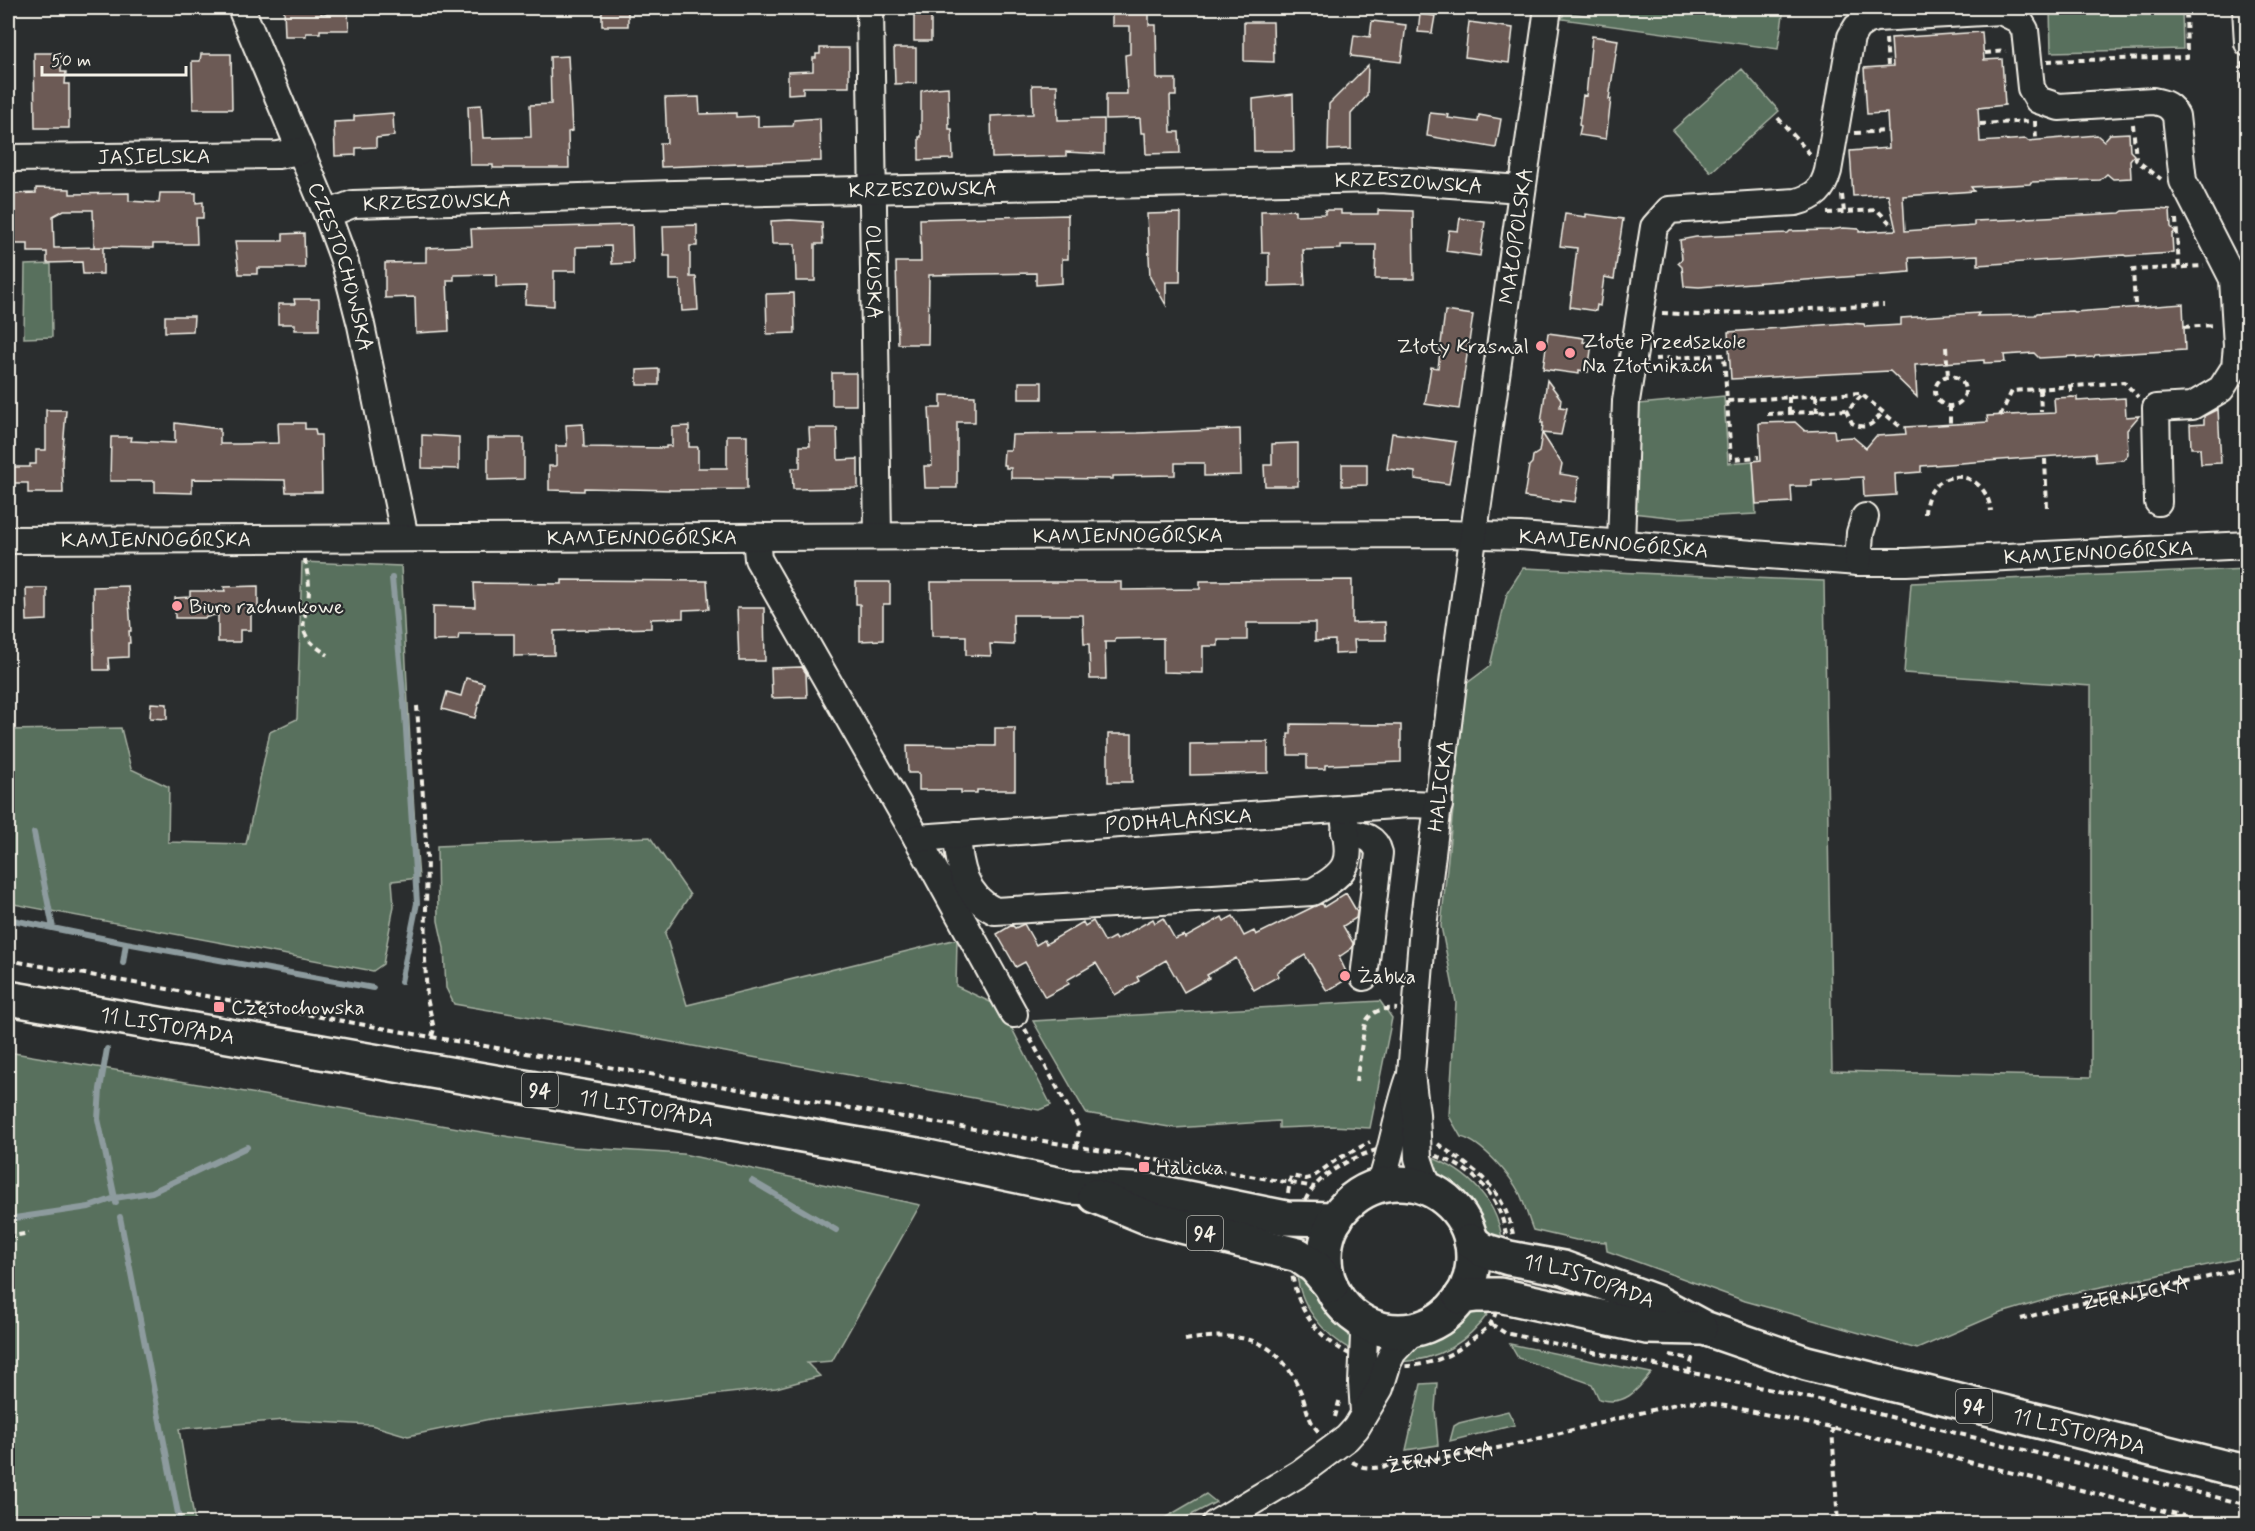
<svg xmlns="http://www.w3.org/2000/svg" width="2255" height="1531" viewBox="0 0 2255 1531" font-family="Mynerve,sans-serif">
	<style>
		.green { fill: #58705d; stroke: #a6b0a2; stroke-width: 1.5 }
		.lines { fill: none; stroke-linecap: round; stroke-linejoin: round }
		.stream { stroke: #8d9b9e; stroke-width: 6 }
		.building { fill: #6c5a55; stroke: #f4f1e8; stroke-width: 1.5 }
		.minor-casing { stroke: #f4f1e8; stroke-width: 30 }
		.major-casing { stroke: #f4f1e8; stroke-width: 38 }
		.path { stroke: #f4f1e8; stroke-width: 4; stroke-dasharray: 6 4.5; stroke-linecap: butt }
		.minor { stroke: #2a2d2e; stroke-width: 26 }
		.major { stroke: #2a2d2e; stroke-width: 33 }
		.poi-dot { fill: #ff9aa2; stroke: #2a2d2e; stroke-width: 2 }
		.labels { text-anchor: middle; stroke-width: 4.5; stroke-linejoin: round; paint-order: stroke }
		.shield { fill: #2a2d2e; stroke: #b7b6b0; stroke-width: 1.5 }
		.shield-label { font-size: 20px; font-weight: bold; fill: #f4f1e8 }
		.street-label { font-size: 21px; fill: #f4f1e8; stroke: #2a2d2e }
		.poi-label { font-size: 21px; fill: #f4f1e8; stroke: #2a2d2e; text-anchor: start }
	</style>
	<rect width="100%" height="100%" fill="#2a2d2e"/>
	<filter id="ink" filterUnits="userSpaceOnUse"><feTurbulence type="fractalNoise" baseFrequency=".0167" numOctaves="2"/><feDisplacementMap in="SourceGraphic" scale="12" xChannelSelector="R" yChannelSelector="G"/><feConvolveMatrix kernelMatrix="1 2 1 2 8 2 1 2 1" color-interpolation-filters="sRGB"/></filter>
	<g filter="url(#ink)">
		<path class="green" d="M1592,8H1784L1778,49L1562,19L1564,12L1591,16Z
			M2050,8H2182L2183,49L2051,52Z
			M1742,69L1779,111L1711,172L1673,130Z
			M51,264L52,337L24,338L25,265Z
			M1724,396L1728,463L1753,461L1756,514L1678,518L1632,513L1639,404Z
			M302,562L401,566C407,670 410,774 419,878L392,881L394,906L383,964L373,971L8,903V730L121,728L131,769L169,787L168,842L246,844L270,732L297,719Z
			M1523,568L1824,581L1832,1071L2091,1077V686L1904,673L1911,583L2247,569V1257L2062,1295L1998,1314L1917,1349L1745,1301L1607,1251L1606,1242L1576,1240L1533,1230C1528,1218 1525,1205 1520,1194C1510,1175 1482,1142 1461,1137L1449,1116L1456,1002L1441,926L1466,684L1490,666L1507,593Z
			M650,837L690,895L665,933L687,1005L957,939L956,986L1001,1007L1051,1105L1039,1110L596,1028L454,1004L446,988L444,948L438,921L437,846Z
			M1380,1001L1392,1018L1370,1128L1330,1126L1279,1128V1121L1175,1128L1086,1113L1033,1021Z
			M8,1052L571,1147L683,1154L920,1205L832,1361L807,1363L820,1376L776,1388L490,1419L408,1436L371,1425L284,1420L179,1429L195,1523H8Z
			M1427,1156C1468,1170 1500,1202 1503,1247L1486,1233L1477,1215L1460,1193L1437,1175Z
			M1296,1267L1316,1289L1331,1315L1349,1335L1355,1352C1323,1335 1298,1305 1296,1267Z
			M1480,1310L1490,1311C1467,1343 1439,1360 1399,1362L1416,1346L1440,1337L1474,1312Z
			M1510,1344L1651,1373C1637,1391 1624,1407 1599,1399L1592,1384L1518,1358Z
			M1437,1383L1435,1409L1438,1445L1406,1450L1421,1384Z
			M1508,1411L1515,1425L1450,1441L1454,1426L1459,1423Z
			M1206,1494L1216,1502L1176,1523H1156Z"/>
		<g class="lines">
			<path class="stream" d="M392,578L405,714L417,903L401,982
				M34,833L53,928
				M8,919L126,943L123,963
				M126,943L373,988
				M107,1049L100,1089L98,1119L116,1203
				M752,1181L836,1230
				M120,1217L180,1524
				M8,1219L89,1207L115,1198L152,1192L247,1147"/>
		</g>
		<path class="building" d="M284,8H321V14L348,12L349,30H320V33H306V36H285Z
			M602,8H628V26H602Z
			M914,8H931V41H914Z
			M1112,8H1149V25H1156L1157,79H1176V96H1170L1171,132H1179L1180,153L1146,154L1145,133H1141L1140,118L1106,119V94H1127L1125,55L1130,54V26H1112Z
			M1420,14L1435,16L1432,33L1418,32Z
			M1372,21L1406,25L1401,62L1351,56L1354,35L1370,37Z
			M1244,22H1273L1274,62L1244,61Z
			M1469,22L1513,28L1509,63L1465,57Z
			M1982,32L1984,60L2002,59L2005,105L1978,108L1980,142L2026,139L2028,141L2097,135L2104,141L2110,134L2129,133L2130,151L2134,155L2130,160L2131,178L2113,179L2107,174L2100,180L2031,182L2030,184L1971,187L1974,191L1903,196L1905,231L1974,226V221L2024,219L2025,218L2120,213L2123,211L2158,209L2170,210L2171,227L2175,231L2172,235L2173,253L2126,256L2124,255L1978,265V255L1909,258L1910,272L1793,281L1791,280L1699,287L1684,286L1682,267L1678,263L1682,259L1680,240L1696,237L1788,233L1790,231L1830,230L1843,228L1859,229V232L1896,230L1888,194L1853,196L1850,151L1889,148L1887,113L1867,114L1864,68L1893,66L1891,38Z
			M1592,36L1618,40L1609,99H1611L1606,139L1579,135L1581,126L1579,125L1583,95L1586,96Z
			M820,48H849V87H803V93L788,94V72L813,71V58H816V54H820Z
			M894,48H916V83L895,84Z
			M34,53H61V72H66L65,84H69V128H35Z
			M201,54H231L232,109H193L192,61H200Z
			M568,56L572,131L568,132L569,168H493V165H470L468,106L481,105L483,138L531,137L530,105L551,104L550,57Z
			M1368,65L1367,96L1351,114V149L1328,150L1329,104Z
			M1032,85H1057L1058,120L1104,119V154L1066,152V156L992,158L991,116L1033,114Z
			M948,87L949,129H952L953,159L919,160V137H921V91L935,88Z
			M1293,94L1294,151H1254L1253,99Z
			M699,97L700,114L736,113V117L758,116V127L793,126L794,120L820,118L821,161L661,167L660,143H667L665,98Z
			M393,113L394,136L376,138V147L356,148V155L335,156L334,122L354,121V116Z
			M1430,113L1449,115L1448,118L1478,122L1479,115L1501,119L1496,148L1427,136Z
			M36,188L70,189V194L129,193V201L159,203L160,193H196V203L203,202V218H196L197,244H153V248L94,247L93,210H64L53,216L54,248L103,247V274H83L82,262L47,263V252H28V244H8V194L36,193Z
			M1295,210V215L1325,214V210H1341V214H1378V210L1413,211L1414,279H1375L1376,245H1341V249L1303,250L1305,285L1269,286V253H1262L1261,211Z
			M1181,213L1180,282H1166V305L1150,277L1147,214Z
			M1565,214L1586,217V214L1623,219L1614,279L1604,277L1600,306L1597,305L1596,311L1570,307L1577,248L1560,246Z
			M1068,215V259H1062V283L1036,285V273L929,275L928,344H898L896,262H921L920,219Z
			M1460,218L1485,222L1480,256L1446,251L1449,230L1458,231Z
			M790,220L822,222L823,244H815V281H796L795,244H772L771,221Z
			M632,225L633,263L612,264L611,246L576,247V271H554V306L525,304L526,286L496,287V274L454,275V280H447L449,331L416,333L415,297L385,298V263L426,262V248L472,246L471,229Z
			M697,225V246H690V277H696L698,310L682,311L680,280H670V256H664L663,226Z
			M304,233L305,268H257V274H239L235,241H283V234Z
			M794,293L795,333L767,334L766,294Z
			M294,299H319V330H295V324H278V304H295Z
			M2183,304L2185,350L2095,355L2094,357L2077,358L2076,356L2039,358L2034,353L2004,355L2005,362L1984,363V360L1915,365L1917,397L1890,371L1731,379L1728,332L1848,323L1864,324L1865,327L1901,325V318L1979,313L1977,316L2035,315L2037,313L2072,311L2074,312Z
			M1445,311L1473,315L1459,409L1425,404L1431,367L1438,368Z
			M165,316H194L193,331L165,332Z
			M1548,333L1584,338L1583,342L1592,343L1588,372L1579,370V374L1543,369Z
			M659,369V385H637V370Z
			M832,373H856V405H832Z
			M1547,380L1561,399L1560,407L1567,408L1561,435L1542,433L1543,423H1541Z
			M1019,382H1042V399H1019Z
			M941,395L975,396V422H957V488H925L924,466H932L929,408H941Z
			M2077,397V401L2125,398L2126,417L2139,416L2127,430L2128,454L2123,460L2096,462L2095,453L1921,466V472L1895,474L1896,495L1864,497L1863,477L1812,480V486H1791L1792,502L1756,504L1753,461L1761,460L1759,423L1795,422L1805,431L1834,430L1835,438L1853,437L1866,448L1876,436L1906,434L1905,427L1988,422L1987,416L2055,413L2054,398Z
			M2218,409L2221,463L2201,464L2200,448H2191L2190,425L2204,424V416Z
			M46,410H66L62,463L63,493H28V483H8V467H30V464H36V450H46Z
			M175,423L220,429V444H240L279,443L278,423H305V429H315L316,435H321L322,492H286L285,480L192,479V493L155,492V481H110L111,437H132L131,441L175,443Z
			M583,424L584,447L666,448V446H672V427L689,426V447H698V468H727V435H747V489L673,490L584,488V491L549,490V466H556V446H567L566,425Z
			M809,428H837L838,460L858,459V488L793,489L792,468H800V446H810Z
			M1240,429L1241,475L1204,476V463H1175V475L1113,476V479L1011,478V468H1006V465H1003L1004,450H1011L1012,435L1138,433Z
			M1392,433L1456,442L1449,484L1415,479V472L1387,469Z
			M1542,433L1562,464L1560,474L1579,477L1575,502L1560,500V502L1524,497L1529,466L1532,463L1533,456L1539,452Z
			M422,435L459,437V469L422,468Z
			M488,438H524V479L488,480Z
			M1298,443V486H1265L1264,465H1272V444Z
			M1342,464H1367V485L1342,486Z
			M562,580L707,581L709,609L683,610V618L651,619V628L554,631V655L514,656V634H459L458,640L433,641V606L475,607L474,583L562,584Z
			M1352,580V623L1385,622L1386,640H1354L1355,653L1335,654V640L1315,641V623H1247V640H1218V646H1203V673L1163,672V638L1115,639V642H1105L1106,679H1090L1089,644H1084L1083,615H1013L1014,645L990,644L991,656L966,655V636H932L931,582H1121V590L1200,589V581Z
			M856,582H890V604H883V640L860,641V604H856Z
			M128,586L131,631H129L130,643H128V657L108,658L109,670H94L93,587Z
			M258,586V609H251V630H240V642H218V614L204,618H175V598L190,597V591H225L224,587Z
			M26,588H47V620L27,621Z
			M737,608H764L765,661H739Z
			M802,667L806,673L807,697L772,698L771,668Z
			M466,678L484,683L475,718L442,709L447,692L461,696Z
			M151,703L167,704V719L150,718Z
			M1291,724L1401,725V762L1325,765V769H1307V755H1288V734H1291Z
			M995,728H1015V790H977V793H961V790H919V773H908L907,745L995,746Z
			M1108,734H1132V782H1108Z
			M1247,742H1268V773L1190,775V744L1247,743Z
			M1346,893L1357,912L1356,918L1343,926L1353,943L1352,948L1339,957L1349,978L1327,991L1305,955L1277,972L1279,976L1254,990L1236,958L1207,975L1209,978L1184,992L1166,960L1137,977L1139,981L1115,995L1096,963L1067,980L1069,984L1045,997L1025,962L1016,967L997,934L1012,925L1015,928L1024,924L1036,945L1044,940L1046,944L1083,922L1085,926L1093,921L1105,942L1114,937L1116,940L1153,919L1155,923L1163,918L1175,939L1184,935L1185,938L1222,917L1224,921L1233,916L1244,936L1254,931L1256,935L1313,907L1322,903L1324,907Z"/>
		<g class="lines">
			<g class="minor-casing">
				<g id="minor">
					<path id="s3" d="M241,8L327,214L345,263L361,325L405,538"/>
					<path id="s4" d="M870,8L878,536"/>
					<path d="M2246,8L2248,43"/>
					<path id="s5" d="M8,158L278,155L300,151"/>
					<path id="s6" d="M327,214L353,204L674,194L1380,179L1521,189"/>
					<path d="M756,537L758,559L917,838L1014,1014"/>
					<path id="s7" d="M8,540L1444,534L1520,536L1858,562H1906L2248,545"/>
					<path d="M1621,543L1626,401L1654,227L1669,210L1796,202C1815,197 1823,190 1828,171L1851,37L1857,27L1866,21L1876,18L2001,11L2019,20L2025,30L2031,88L2038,100L2059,107L2153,101C2165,103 2171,106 2176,116L2183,181L2233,279L2237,346L2235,367L2221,389L2192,406L2156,408L2158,502"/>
					<path d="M1858,562L1860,533L1865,517"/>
					<path d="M1345,832C1361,835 1375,836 1379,853L1364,977"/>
					<path d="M957,835C959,865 964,896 995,911L1312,892C1361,866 1346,855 1344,809"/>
					<path id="s8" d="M917,838L1409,804L1439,805"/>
					<path d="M1380,1186C1392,1151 1397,1115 1409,1080"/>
					<path id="s9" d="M1429,1190L1418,1158L1416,1114L1411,1074L1423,927L1456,659L1548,8"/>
					<path d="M1361,1321L1364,1336L1362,1383L1364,1412"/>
					<path d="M1215,1524L1300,1473L1347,1438L1356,1428L1380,1388L1388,1362L1393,1352L1415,1329"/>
				</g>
			</g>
			<g class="major-casing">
				<g id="major">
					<path id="s10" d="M8,998L918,1155L1071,1187L1152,1191L1286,1218L1336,1219"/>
					<circle cx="1399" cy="1257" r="74"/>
					<path d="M1095,1196L1149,1218L1298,1255L1315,1267L1331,1286"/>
					<path id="s11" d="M1471,1241L1483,1250L1509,1258L1563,1268L1656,1302L1704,1328L1806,1363L2223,1467L2248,1472"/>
					<path d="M1461,1297L1477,1295H1499L1647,1327L1700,1328"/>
				</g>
			</g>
			<g class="path">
				<path d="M1886,39L1888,65"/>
				<path d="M1985,53L2006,51"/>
				<path d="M2047,61L2187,57L2186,8"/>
				<path d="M2242,62L2248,156"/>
				<path d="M1778,118L1810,154"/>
				<path d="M2035,121L2036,139"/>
				<path d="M1980,124L2032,121"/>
				<path d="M2133,124L2136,160L2161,179"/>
				<path d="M1855,133L1888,131"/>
				<path d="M1842,195L1844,212"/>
				<path d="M1827,213L1877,210L1891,224"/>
				<path d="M2176,219L2179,268"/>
				<path d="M2135,304L2133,270L2204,266"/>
				<path d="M1662,313L1698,315L1884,305"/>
				<path d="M2184,327L2214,325"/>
				<path d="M1946,347L1948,376"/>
				<path d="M1655,359L1724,355L1727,401L1860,393L1903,429"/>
				<circle cx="1950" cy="391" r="15"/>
				<path d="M2071,386V397"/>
				<path d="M2040,389L2041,412"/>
				<path d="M1816,396L1817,412"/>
				<path d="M1789,397V413"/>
				<path d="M1727,401L1731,459L1759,457"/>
				<path d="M1950,406V424"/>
				<path d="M1846,410L1852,423C1867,431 1873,424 1883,412"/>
				<path d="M1767,414L1848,410L1862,395"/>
				<path d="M2000,416L2012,391L2124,382L2138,397"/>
				<path d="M2045,459L2047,508"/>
				<path d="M1925,514C1926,466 1985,464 1991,511"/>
				<path d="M305,559C306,569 309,578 309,588C309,622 288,630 328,655"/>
				<path d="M417,706L427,858L425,959L427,998L434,1029L432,1036"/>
				<path d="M8,960L420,1035L1315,1187"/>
				<path d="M1025,1029L1076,1122L1079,1129L1077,1146"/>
				<path d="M1356,1082L1365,1023C1372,1010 1383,1008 1397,1009"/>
				<path d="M1438,1144C1477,1173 1501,1183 1513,1234"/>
				<path d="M1384,1148C1441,1148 1495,1173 1506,1234C1509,1249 1504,1264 1502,1279C1500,1293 1499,1310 1491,1323C1487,1330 1474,1337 1467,1343C1405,1393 1307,1358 1293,1279C1290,1262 1294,1246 1297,1229C1300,1217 1302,1206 1308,1195C1323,1171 1358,1154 1384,1148Z"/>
				<path d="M1288,1193L1291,1176L1306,1179L1313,1177L1336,1160L1370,1142"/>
				<path d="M8,1237L29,1233"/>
				<path id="s1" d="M2021,1319L2066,1306L2148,1292L2248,1267"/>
				<path d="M1491,1324L1505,1333L1838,1404L2248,1505"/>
				<path d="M1185,1340C1242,1331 1278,1336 1302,1395C1307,1409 1309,1423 1320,1433"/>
				<path d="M1670,1355L1692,1359L1689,1372"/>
				<path d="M1335,1417L1340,1398"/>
				<path d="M1832,1428L1838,1524"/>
				<path id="s2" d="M1352,1462L1363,1467L1374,1468L1450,1457L1513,1445L1688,1401L1726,1406L1850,1432L2216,1524"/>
			</g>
			<use href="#minor" class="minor"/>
			<use href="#major" class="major"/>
		</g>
	</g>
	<g class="poi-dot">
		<circle cx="1541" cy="346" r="6"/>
		<circle cx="1570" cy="353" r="6"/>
		<circle cx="177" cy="606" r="6"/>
		<circle cx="1345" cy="976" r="6"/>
		<rect x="213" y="1001" width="12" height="12" rx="3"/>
		<rect x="1138" y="1161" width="12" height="12" rx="3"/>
	</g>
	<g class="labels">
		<g class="shield">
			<rect x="522" y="1073" width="36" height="34" rx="4.5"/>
			<rect x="1187" y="1216" width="36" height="34" rx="4.5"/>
			<rect x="1956" y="1389" width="36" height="34" rx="4.5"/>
		</g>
		<g class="shield-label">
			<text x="540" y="1097">94</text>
			<text x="1205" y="1240">94</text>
			<text x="1974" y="1413">94</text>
		</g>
		<g class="street-label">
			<text dy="7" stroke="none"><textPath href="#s5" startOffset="146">JASIELSKA</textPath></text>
			<text dy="7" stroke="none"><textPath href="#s6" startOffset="1084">KRZESZOWSKA</textPath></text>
			<text dy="7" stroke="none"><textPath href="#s6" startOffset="598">KRZESZOWSKA</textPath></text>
			<text dy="7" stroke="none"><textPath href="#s6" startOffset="112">KRZESZOWSKA</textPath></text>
			<text dy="7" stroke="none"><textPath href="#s9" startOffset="963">MAŁOPOLSKA</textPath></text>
			<text dy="7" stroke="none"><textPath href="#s3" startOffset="278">CZĘSTOCHOWSKA</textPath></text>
			<text dy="7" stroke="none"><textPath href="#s4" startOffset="264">OLKUSKA</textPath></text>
			<text dy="7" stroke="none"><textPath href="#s7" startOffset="1120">KAMIENNOGÓRSKA</textPath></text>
			<text dy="7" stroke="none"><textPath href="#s7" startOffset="634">KAMIENNOGÓRSKA</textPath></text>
			<text dy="7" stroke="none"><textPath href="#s7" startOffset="148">KAMIENNOGÓRSKA</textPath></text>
			<text dy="7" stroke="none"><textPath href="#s7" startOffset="1606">KAMIENNOGÓRSKA</textPath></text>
			<text dy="7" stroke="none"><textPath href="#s7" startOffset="2092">KAMIENNOGÓRSKA</textPath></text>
			<text dy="7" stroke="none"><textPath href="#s9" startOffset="408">HALICKA</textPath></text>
			<text dy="7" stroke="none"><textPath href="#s8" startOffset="262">PODHALAŃSKA</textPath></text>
			<text dy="7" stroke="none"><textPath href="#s10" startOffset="162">11 LISTOPADA</textPath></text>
			<text dy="7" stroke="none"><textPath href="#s10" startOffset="648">11 LISTOPADA</textPath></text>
			<text dy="7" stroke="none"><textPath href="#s11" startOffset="126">11 LISTOPADA</textPath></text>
			<text dy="7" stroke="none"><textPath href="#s1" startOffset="117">ŻERNICKA</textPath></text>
			<text dy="7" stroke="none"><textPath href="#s11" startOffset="640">11 LISTOPADA</textPath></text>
			<text dy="7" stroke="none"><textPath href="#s2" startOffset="90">ŻERNICKA</textPath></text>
		</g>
		<g class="poi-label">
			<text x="1582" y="348">Złote Przedszkole<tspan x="1582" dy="24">Na Złotnikach</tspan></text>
			<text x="1529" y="353" text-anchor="end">Złoty Krasnal</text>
			<text x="189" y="613">Biuro rachunkowe</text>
			<text x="1357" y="983">Żabka</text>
			<text x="231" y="1014">Częstochowska</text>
			<text x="1156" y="1174">Halicka</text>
		</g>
	</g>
	<rect width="2255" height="1531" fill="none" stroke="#2a2d2e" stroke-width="30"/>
	<rect x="15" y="15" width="2225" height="1501" fill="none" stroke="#f4f1e8" stroke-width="2" filter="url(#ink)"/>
	<path d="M42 66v9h144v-9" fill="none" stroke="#f4f1e8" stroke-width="3"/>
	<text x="51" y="66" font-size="18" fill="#f4f1e8" stroke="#2a2d2e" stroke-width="4.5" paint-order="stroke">50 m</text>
</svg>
